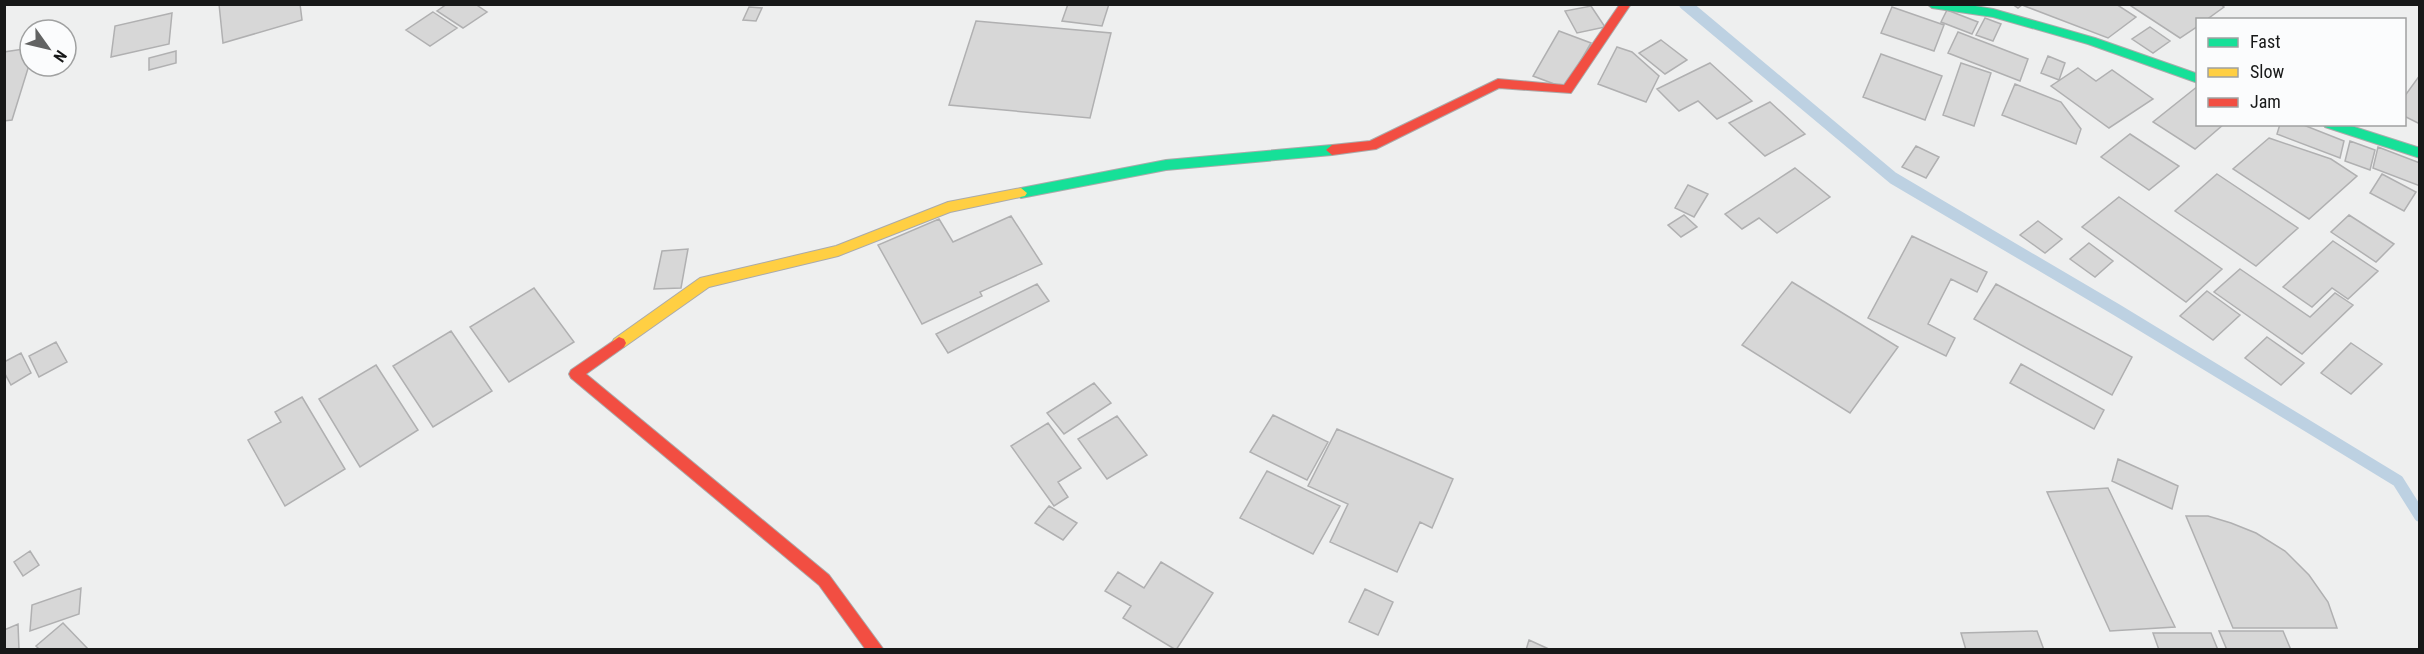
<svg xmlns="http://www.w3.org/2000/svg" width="2424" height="654" font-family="'Roboto Condensed',sans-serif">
<rect width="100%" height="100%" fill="#eeefef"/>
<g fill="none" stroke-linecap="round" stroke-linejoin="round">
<path stroke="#bdd1e2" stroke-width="12" d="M1685,4L1893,178L2117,310L2398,481L2420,516"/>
</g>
<path fill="#d7d7d7" stroke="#b0b0b1" stroke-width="1.5" d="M219,4H300L302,20L223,43Z
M447,4H475L487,12L463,28L437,11Z
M1068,4H1109L1102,26L1062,21Z
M2012,4H2116L2136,17L2108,38L2022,5L2018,8Z
M2128,4H2220L2224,7L2206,20H2198V26L2180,38Z
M1591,6L1605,27L1577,33L1565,11Z
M749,7L762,8L756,21L743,20Z
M1892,7L1944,25L1934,51L1881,33Z
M1947,10L1978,22L1972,34L1941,22Z
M433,12L457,28L430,46L406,30Z
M172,13L169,44L111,57L115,26Z
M1985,18L2001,24L1993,41L1976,35Z
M976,21L1111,33L1090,118L949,105Z
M2150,27L2170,41L2153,53L2132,39Z
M1559,31L1591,43L1565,88L1533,76Z
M1958,32L2028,59L2020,81L1948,53Z
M1661,40L1687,60L1665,74L1639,53Z
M1617,47L1632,52L1659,76L1646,102L1598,84Z
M30,48V62L12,120L4,121V52Z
M176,51V63L149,70V58Z
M1881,54L1942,76L1925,120L1863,97Z
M2048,56L2065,63L2059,80L2041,73Z
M1710,63L1752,101L1717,119L1698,101L1679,111L1657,89Z
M1961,63L1991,73L1974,126L1943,115Z
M2078,68L2096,81L2112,70L2153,99L2109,128L2051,86Z
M2420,75V124L2404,116V97Z
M2015,84L2061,102L2081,129L2076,144L2002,115Z
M2198,86V124H2224L2195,149L2153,122Z
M1770,102L1805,134L1765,156L1729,123Z
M2280,124H2301L2344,141L2340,158L2277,134Z
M2130,134L2179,166L2149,190L2101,157Z
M2269,138L2331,159L2357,176L2309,219L2233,169Z
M2350,141L2375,150L2370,170L2345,161Z
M1916,146L1939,157L1926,178L1902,167Z
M2378,147L2420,163V186L2373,168Z
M1795,168L1830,197L1777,233L1759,218L1742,229L1725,214Z
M2217,174L2298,228L2256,266L2175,211Z
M2382,174L2416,192L2404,211L2370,193Z
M1688,185L1708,194L1694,217L1675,208Z
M2119,197L2222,269L2186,302L2082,227Z
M1684,215L1697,227L1681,237L1668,225Z
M2349,215L2394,244L2376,262L2331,232Z
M1011,216L1042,264L980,292L982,296L922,324L878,245L939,219L953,242Z
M2038,221L2062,239L2045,253L2020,235Z
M1912,236L1987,272L1977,292L1951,279L1928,324L1955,338L1946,356L1868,318Z
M2333,241L2378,271L2348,299L2332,288L2312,307L2283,287Z
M2089,243L2113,261L2095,277L2070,259Z
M688,249L681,288L654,289L662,251Z
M2240,269L2310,317L2335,293L2353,305L2302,354L2214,292Z
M1792,282L1898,347L1850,413L1742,345Z
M1037,284L1049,301L948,353L936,334Z
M1996,284L2132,357L2112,395L1974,319Z
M534,288L574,342L509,382L470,327Z
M2207,291L2240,315L2213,340L2180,316Z
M451,331L492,391L433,427L393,366Z
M2267,337L2304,363L2281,385L2245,358Z
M56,342L67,362L39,377L29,356Z
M2351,343L2382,364L2351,394L2321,373Z
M21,353L31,373L11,385L4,372V362Z
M2021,364L2104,410L2094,429L2010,383Z
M376,365L418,430L360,467L319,399Z
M1094,383L1111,403L1064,434L1047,413Z
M302,397L345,469L285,506L248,440L281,422L275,412Z
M1273,415L1328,442L1307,480L1250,452Z
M1117,416L1147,455L1107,479L1078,439Z
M1048,423L1081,468L1058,482L1068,497L1054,506L1011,446Z
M1337,429L1453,479L1432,528L1420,522L1397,572L1330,542L1348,504L1308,486Z
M2118,459L2178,486L2172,509L2112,481Z
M1267,471L1340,506L1313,554L1240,518Z
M2108,488L2175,627L2110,631L2047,492Z
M1049,506L1077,523L1063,540L1035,523Z
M2186,516H2208L2231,523L2256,533L2285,551L2309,575L2328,602L2337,628H2233Z
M30,551L39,565L23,576L14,562Z
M1161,562L1213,593L1176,650L1123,618L1131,606L1105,591L1118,572L1144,588Z
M81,588L79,614L30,631L32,605Z
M1365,589L1393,602L1378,635L1349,622Z
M63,623L89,650H40L36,646Z
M18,624L19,650H4V630Z
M2037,631L2044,650H1966L1961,633Z
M2219,631H2283L2291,650H2227Z
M2153,633H2211L2218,650H2159Z
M1529,640L1551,650H1526Z"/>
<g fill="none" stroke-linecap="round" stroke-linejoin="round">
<defs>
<path id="fast" d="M1927,4H1963L1993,9L2095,38L2198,74V83L2088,44L1993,17L1932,8Z
M2323,124H2345L2420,148V158L2325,127Z
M1332,145L1338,150L1332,155L1166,170L1021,198L1015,193L1021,188L1166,160Z"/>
<path id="slow" d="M1021,188L1027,193L1025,196L950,212L838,256L709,287L624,347H614L612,343L614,339L700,278L836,246L948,202Z"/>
<path id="jam" d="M1620,4H1631L1571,93L1499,88L1376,149L1332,155L1326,150L1332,145L1370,141L1498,79L1564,85Z
M619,337L624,339L626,343L624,347L586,374L829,575L884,650H866L819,585L571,378L569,374L571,370Z"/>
</defs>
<use href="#fast" stroke="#aaa" stroke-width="2"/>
<use href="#slow" stroke="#aaa" stroke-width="2"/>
<use href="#jam" stroke="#aaa" stroke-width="2"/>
<use href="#fast" fill="#16e098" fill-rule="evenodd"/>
<use href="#slow" fill="#ffcf43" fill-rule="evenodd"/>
<use href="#jam" fill="#f24e42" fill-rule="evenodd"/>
</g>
<rect width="2424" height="654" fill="none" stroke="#171818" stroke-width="12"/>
<rect x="2196" y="18" width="210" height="108" fill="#fbfcfd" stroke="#a0a1a1" stroke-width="1.5"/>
<rect x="2208" y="38" width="30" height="9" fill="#16e098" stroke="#a0a1a1" stroke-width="1.5"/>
<text x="2250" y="48" font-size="18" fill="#171818">Fast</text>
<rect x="2208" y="68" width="30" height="9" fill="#ffcf43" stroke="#a0a1a1" stroke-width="1.5"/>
<text x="2250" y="78" font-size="18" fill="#171818">Slow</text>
<rect x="2208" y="98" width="30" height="9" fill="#f24e42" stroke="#a0a1a1" stroke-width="1.5"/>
<text x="2250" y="108" font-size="18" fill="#171818">Jam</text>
<g transform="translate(48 48) rotate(124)"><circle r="28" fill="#fbfcfd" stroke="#a0a1a1" stroke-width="1.5"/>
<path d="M0-4.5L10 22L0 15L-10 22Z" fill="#626363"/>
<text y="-9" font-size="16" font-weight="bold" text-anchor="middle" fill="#171818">N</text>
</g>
</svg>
